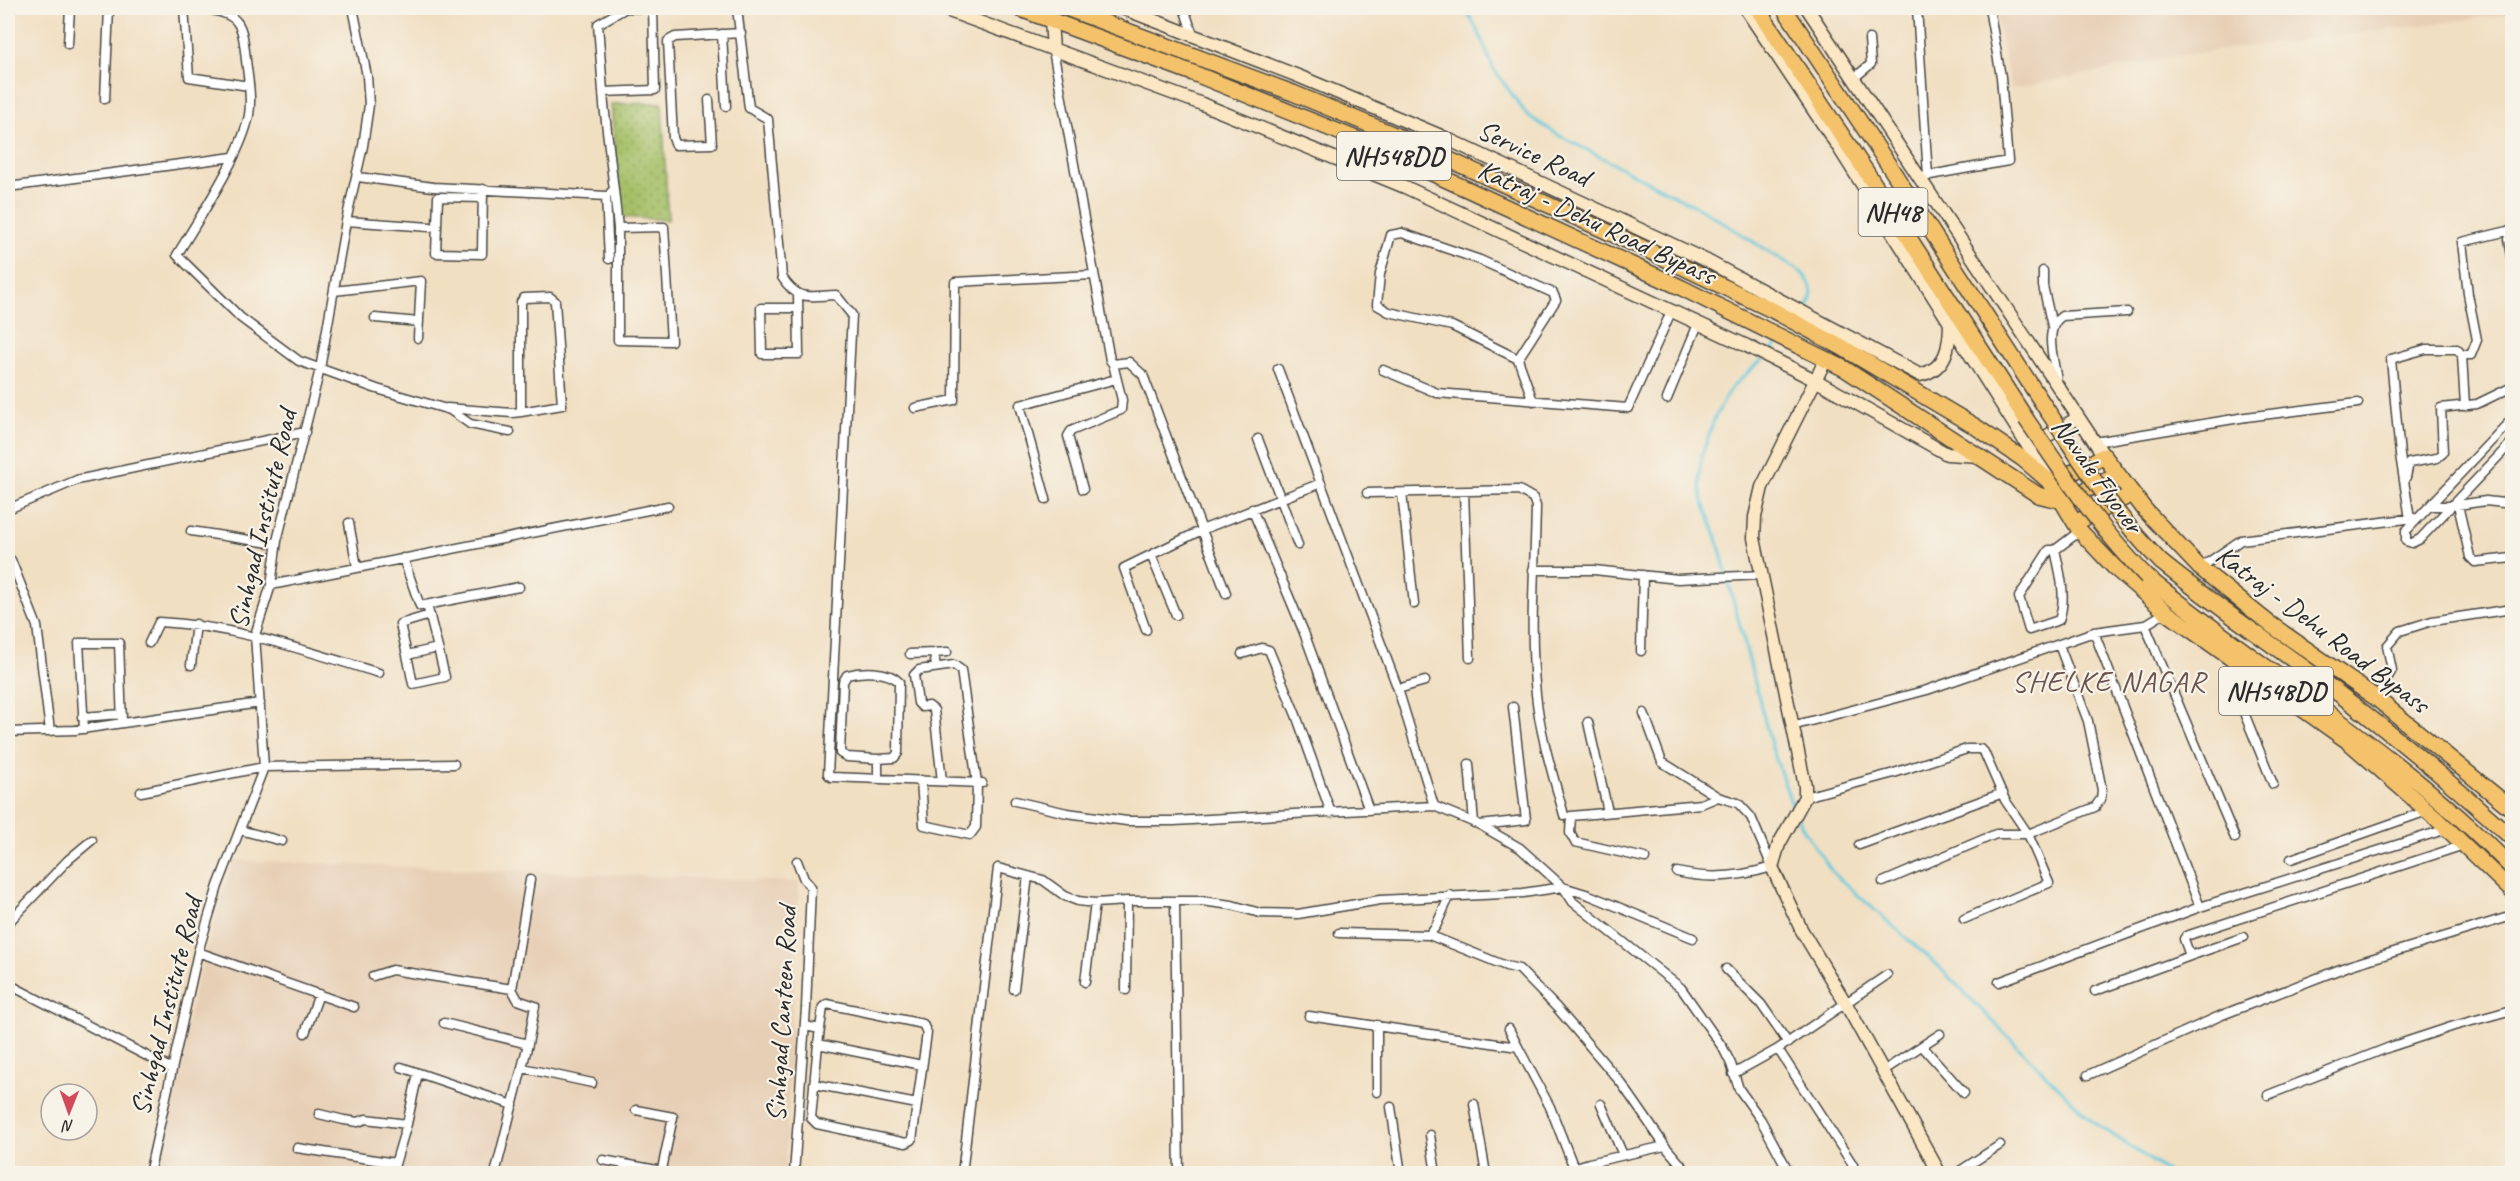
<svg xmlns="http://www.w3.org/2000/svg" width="2520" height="1181" font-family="Caveat,sans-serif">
<defs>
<pattern id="garden-dots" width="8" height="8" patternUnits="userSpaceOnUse" patternTransform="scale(1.5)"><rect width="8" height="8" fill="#a5c067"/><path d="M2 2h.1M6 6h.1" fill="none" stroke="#879c55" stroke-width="1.8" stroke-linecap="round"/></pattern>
</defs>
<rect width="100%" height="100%" fill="#f7f3e8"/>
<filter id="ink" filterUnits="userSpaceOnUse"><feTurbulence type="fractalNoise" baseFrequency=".0167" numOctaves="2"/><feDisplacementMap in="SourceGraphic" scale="12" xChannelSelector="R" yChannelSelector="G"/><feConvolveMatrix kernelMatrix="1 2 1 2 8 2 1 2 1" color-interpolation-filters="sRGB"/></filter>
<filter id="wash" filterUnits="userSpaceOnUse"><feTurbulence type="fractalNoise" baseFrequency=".008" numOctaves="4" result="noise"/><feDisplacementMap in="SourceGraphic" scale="24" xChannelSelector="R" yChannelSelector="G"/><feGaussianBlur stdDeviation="1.35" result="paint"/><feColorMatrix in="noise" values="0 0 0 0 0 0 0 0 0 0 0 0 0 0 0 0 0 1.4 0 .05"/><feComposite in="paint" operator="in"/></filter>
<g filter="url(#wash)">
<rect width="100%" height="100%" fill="#f1dfc2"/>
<path fill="#e7cfb5" d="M1995,8H2512V14L2188,54L2011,89Z
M233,860L799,882L785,1173L157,1174L194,991Z"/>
<path fill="url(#garden-dots)" stroke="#687649" stroke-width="1.5" d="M662,103L668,220L621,217L611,104Z"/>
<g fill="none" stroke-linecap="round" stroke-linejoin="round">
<path stroke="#5fc8db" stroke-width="3" d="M1465,8L1479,33L1493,68L1527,115L1560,136L1705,211L1802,273C1814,286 1814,294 1807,310
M1769,353L1779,342
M1765,357L1732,387L1715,417L1702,455L1699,477L1702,498L1717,538L1772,748L1793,808
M1797,816L1805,832L1833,873L1938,966L2092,1121L2171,1174"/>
</g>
</g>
<g filter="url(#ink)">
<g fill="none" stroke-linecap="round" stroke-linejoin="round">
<defs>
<path id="street" d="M184,8L189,77L249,86
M203,8C241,15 242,22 246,60C248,77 252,98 249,115C242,154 198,220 177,255L241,318L299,361L377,389L450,410L470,424L510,432
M737,8L749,108L768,119L782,277C798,302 809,296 836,295L852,315L828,774L831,777L982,783
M1184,8L1193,35
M1917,8L1928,176
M722,34L726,106
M68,44L70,8
M1053,50L1110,360L1113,364L1129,362L1143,375L1226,593
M1854,78L1871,64L1869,39
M603,92L655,90L653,8
M105,99L109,8
M709,100L712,144L676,145L673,138L668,41L675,37L741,33
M358,177L433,187L606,196
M1919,177L2008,161L2001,77L1989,8
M8,187L233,157
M614,190L618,228V340L671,341L664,227L618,228
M611,192L614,190L604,105L598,24L626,8H645
M606,196L609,259
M483,198L438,197L436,253L482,254L483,189
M346,221L430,227
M2512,235L2509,239L2512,256
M2043,271V286L2052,326
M334,291L421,281L418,338
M798,308H761L762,354H799L798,294
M375,318L419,322
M2462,355H2471L2477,340L2468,294L2462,242L2512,230
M1518,359L1556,300L1553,293L1480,260L1402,233L1391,235L1380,274L1377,305L1389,312L1452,326L1518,359L1533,401
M1278,369L1398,689L1434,806
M1383,370L1437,393L1628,408L1671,312
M2057,382C2055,362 2042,329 2062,316L2127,312
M1667,399L1698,324
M447,408L512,413L521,412V302L524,298L550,297L555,301L562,405L521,412
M915,408L954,400L955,282L1094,275
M2512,419L2406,531V541L2412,543L2420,539L2512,442
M1258,439L1298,545
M2095,442L2246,417L2358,403
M2406,477L2409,463L2437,458L2443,453L2441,408L2477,404L2512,387
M1083,489L1068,436L1071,431L1121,410L1122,400L1113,364
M1464,492L1470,658
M1367,493L1519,490L1533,498L1536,506C1535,569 1529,632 1536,694C1540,735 1553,775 1564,815
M1402,493L1414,604
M1046,499L1020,405L1116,379
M2458,505L2470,557L2475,562L2512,558
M2432,506H2450L2486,501L2512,504
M13,507L77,480L305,432
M1252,509L1303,630L1369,810
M2410,519L2400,455L2391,359L2426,349H2457L2462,355L2465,406
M349,523L357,567
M191,531L276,544
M2055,550C2060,572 2067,598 2059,620L2029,630L2019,597L2049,550H2055L2080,531
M1151,555L1176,615
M403,558L420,606L519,587
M11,560L37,626L50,731
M2200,568L2241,540L2414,518
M1533,570H1594L1678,579L1762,575
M271,585L668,506
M427,605L438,648L407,655L400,624L430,615
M2145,625L2235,838
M1146,630L1124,568L1204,529L1321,483
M2094,632L2200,907
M149,643L159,622C236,626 306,651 379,673
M1641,651L1643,575
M910,654L934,653
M1242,654L1262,648L1269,650L1296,715L1331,813
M407,655L413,684L445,677L438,648
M191,665L196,624
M936,667L934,653L947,652
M2246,670L2240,703L2273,784
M1398,689L1425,681
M2376,698L2392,670L2387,646L2400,631L2432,621L2512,609
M1644,713L1662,762L1718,797
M82,717L122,714
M1588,722L1608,812
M1792,726L1927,690L2094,632L2145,625L2166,612
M84,729L79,643H119L122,723
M8,732L75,730L260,703
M1469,764L1474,823
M878,778V759L894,758L898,753L899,682C888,670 861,671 847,675L843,682L840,753L847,757L878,759
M921,780L924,825L970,835L976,827L977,783L961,670L954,665L919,670L914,675L918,703L922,707L929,706L934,710L942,781
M141,792L264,767L454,764
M1805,797L1894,773L1967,749H1980L1984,752L2005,800L2028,834L2049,883L1964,919
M1015,801L1067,813L1127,821H1174L1434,806L1480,825L1520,848L1563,887L1589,895L1693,938
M1480,825L1526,820L1513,707
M240,830L282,841
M1859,845L2003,793
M1645,858L1575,842L1570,833L1571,816L1701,804L1718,797L1738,803L1751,817L1772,867C1740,877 1710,880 1677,872
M2291,859L2427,811
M1883,882L1996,834H2028L2095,807L2101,799L2102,790L2088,721L2059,645
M1175,903L1179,1174
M8,923L68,860L92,840
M1339,933L1429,935L1436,926L1450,895
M1429,935L1506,966L1519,969L1557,1008L1622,1084L1665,1146L1689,1174
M198,952L354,1007
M2190,956L2244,937
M1726,969L1761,1004L1788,1043
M373,976L392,970L512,989
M1085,982L1095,903
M1999,982L2200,907L2447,829
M8,984L172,1069
M1014,989L1028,876
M1126,990L1127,901
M2095,991L2190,956L2184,939L2186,936L2464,845
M1309,1016L1518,1047L1550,1107L1574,1168
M444,1023L528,1044L495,1174
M805,1026L820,1029L823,1007L827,1004L923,1024L927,1033L912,1140L906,1143L817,1124L811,1118L818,1044
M820,1029L818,1044L922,1065
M1509,1029L1518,1047
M305,1033L319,994
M528,1044L535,1006L518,1000L512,989L530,880
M1922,1046L1964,1093
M1778,1049L1853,1165L1855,1174
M401,1067L513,1105
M523,1068L592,1083
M1883,1071L1940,1034
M1733,1074L1778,1049L1887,975
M2088,1075L2222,1015L2351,965L2512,916
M814,1084L917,1104
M1377,1092V1025
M2268,1095L2390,1047L2454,1026L2512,1010
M1474,1104L1486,1174
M1601,1104L1623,1155
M1391,1107L1401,1174
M636,1110L673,1117L661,1174
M319,1114L344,1120L358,1122L366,1119L407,1124
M1430,1135L1436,1174
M297,1148L395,1163
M603,1160L662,1171
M149,1174L198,952L218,886L264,767L255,635L271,585L277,541L320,369L346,221L363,146L369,105L367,76L353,8
M392,1174L407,1124L418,1073
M794,1174L806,1008L811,887L804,879L797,861
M962,1174L998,868L1043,880L1065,896L1078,901L1095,903L1127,901H1201L1232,905L1260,913L1298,914L1380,900L1523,893L1563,887L1573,902L1681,988L1723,1048L1731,1064L1739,1089L1761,1120L1790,1174
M1554,1174L1589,1163L1665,1146
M1955,1174L2000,1145"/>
<path id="secondary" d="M941,8L1202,104L1405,187L1747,346L1815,380L1947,454L1980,456
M1122,8L1298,76L1441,136L1707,261L1920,375C1947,369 1950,345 1950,321
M1745,8L1839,148L2047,476
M1807,8L2104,456
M1051,20L1053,50
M1826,359L1762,487L1755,517L1754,538L1805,786V797L1779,844L1772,867L1801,929L1846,1004L1940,1174
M2033,444L2078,418"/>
<path id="highway" d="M1018,8L1193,73L1371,145L1682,288L1845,369L2038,495L2063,501L2118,475
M1066,8L1293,93L1397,136L1639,246L1774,311L1843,348L1976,427L2023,459L2051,483L2080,531L2115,568L2166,612L2349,742L2437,819L2512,891
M1757,8L1867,173L2026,419
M1784,8L1886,161L2045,407
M2054,482L2104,456L2145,510L2200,568L2270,624L2376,698L2512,809
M2075,523L2132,494
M2161,562C2215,606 2274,645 2330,687C2393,734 2454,785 2512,838
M2147,577C2267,674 2404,756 2512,868"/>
</defs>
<use href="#street" stroke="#494642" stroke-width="11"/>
<use href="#secondary" stroke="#494642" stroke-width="15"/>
<use href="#highway" stroke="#494642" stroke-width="18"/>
<use href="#street" stroke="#fff" stroke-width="8"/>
<use href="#secondary" stroke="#fbe7c3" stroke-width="12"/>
<use href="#highway" stroke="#f4c26a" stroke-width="15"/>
<defs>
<path id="highway-bridge" d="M2045,407C2081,461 2115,516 2161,562
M2026,419C2064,474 2099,529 2147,577"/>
</defs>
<use href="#highway-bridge" stroke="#494642" stroke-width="18" stroke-linecap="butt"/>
<use href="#highway-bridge" stroke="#f4c26a" stroke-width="15"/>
</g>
</g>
<g text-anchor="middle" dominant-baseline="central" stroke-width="4.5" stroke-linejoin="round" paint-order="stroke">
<g fill="#f7f3e8" stroke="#686764" stroke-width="1.5">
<rect x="1337" y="132" width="114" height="48" rx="4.5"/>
<rect x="1858.5" y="188" width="69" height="48" rx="4.5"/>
<rect x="2219" y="667" width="114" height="48" rx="4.5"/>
</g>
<g font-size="27" font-weight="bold" fill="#2b2b2b">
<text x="1394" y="156">NH548DD</text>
<text x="1893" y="212">NH48</text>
<text x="2276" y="691">NH548DD</text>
</g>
<g font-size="28" fill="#2b2b2b" stroke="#f7f3e8">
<text transform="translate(1534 153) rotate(25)">Service Road</text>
<text transform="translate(1597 222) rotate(25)">Katraj - Dehu Road Bypass</text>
<text transform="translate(2098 475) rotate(54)">Navale Flyover</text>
<text transform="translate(262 519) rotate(-77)">Sinhgad Institute Road</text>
<text transform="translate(2323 629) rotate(37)">Katraj - Dehu Road Bypass</text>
<text transform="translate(166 1006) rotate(-76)">Sinhgad Institute Road</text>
<text transform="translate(781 1014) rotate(-87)">Sinhgad Canteen Road</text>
</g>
<g font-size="30" letter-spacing="1.5" fill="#6b534e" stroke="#f7f3e8">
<text x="2109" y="681">SHELKE NAGAR</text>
</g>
</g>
<rect width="2520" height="1181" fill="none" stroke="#f7f3e8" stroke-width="30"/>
<g transform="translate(69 1112) rotate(181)"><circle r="28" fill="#f7f3e8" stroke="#a5a39c" stroke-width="1.5"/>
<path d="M0-4.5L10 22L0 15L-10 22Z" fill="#d1495b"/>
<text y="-9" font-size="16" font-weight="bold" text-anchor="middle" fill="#2b2b2b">N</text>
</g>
</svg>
